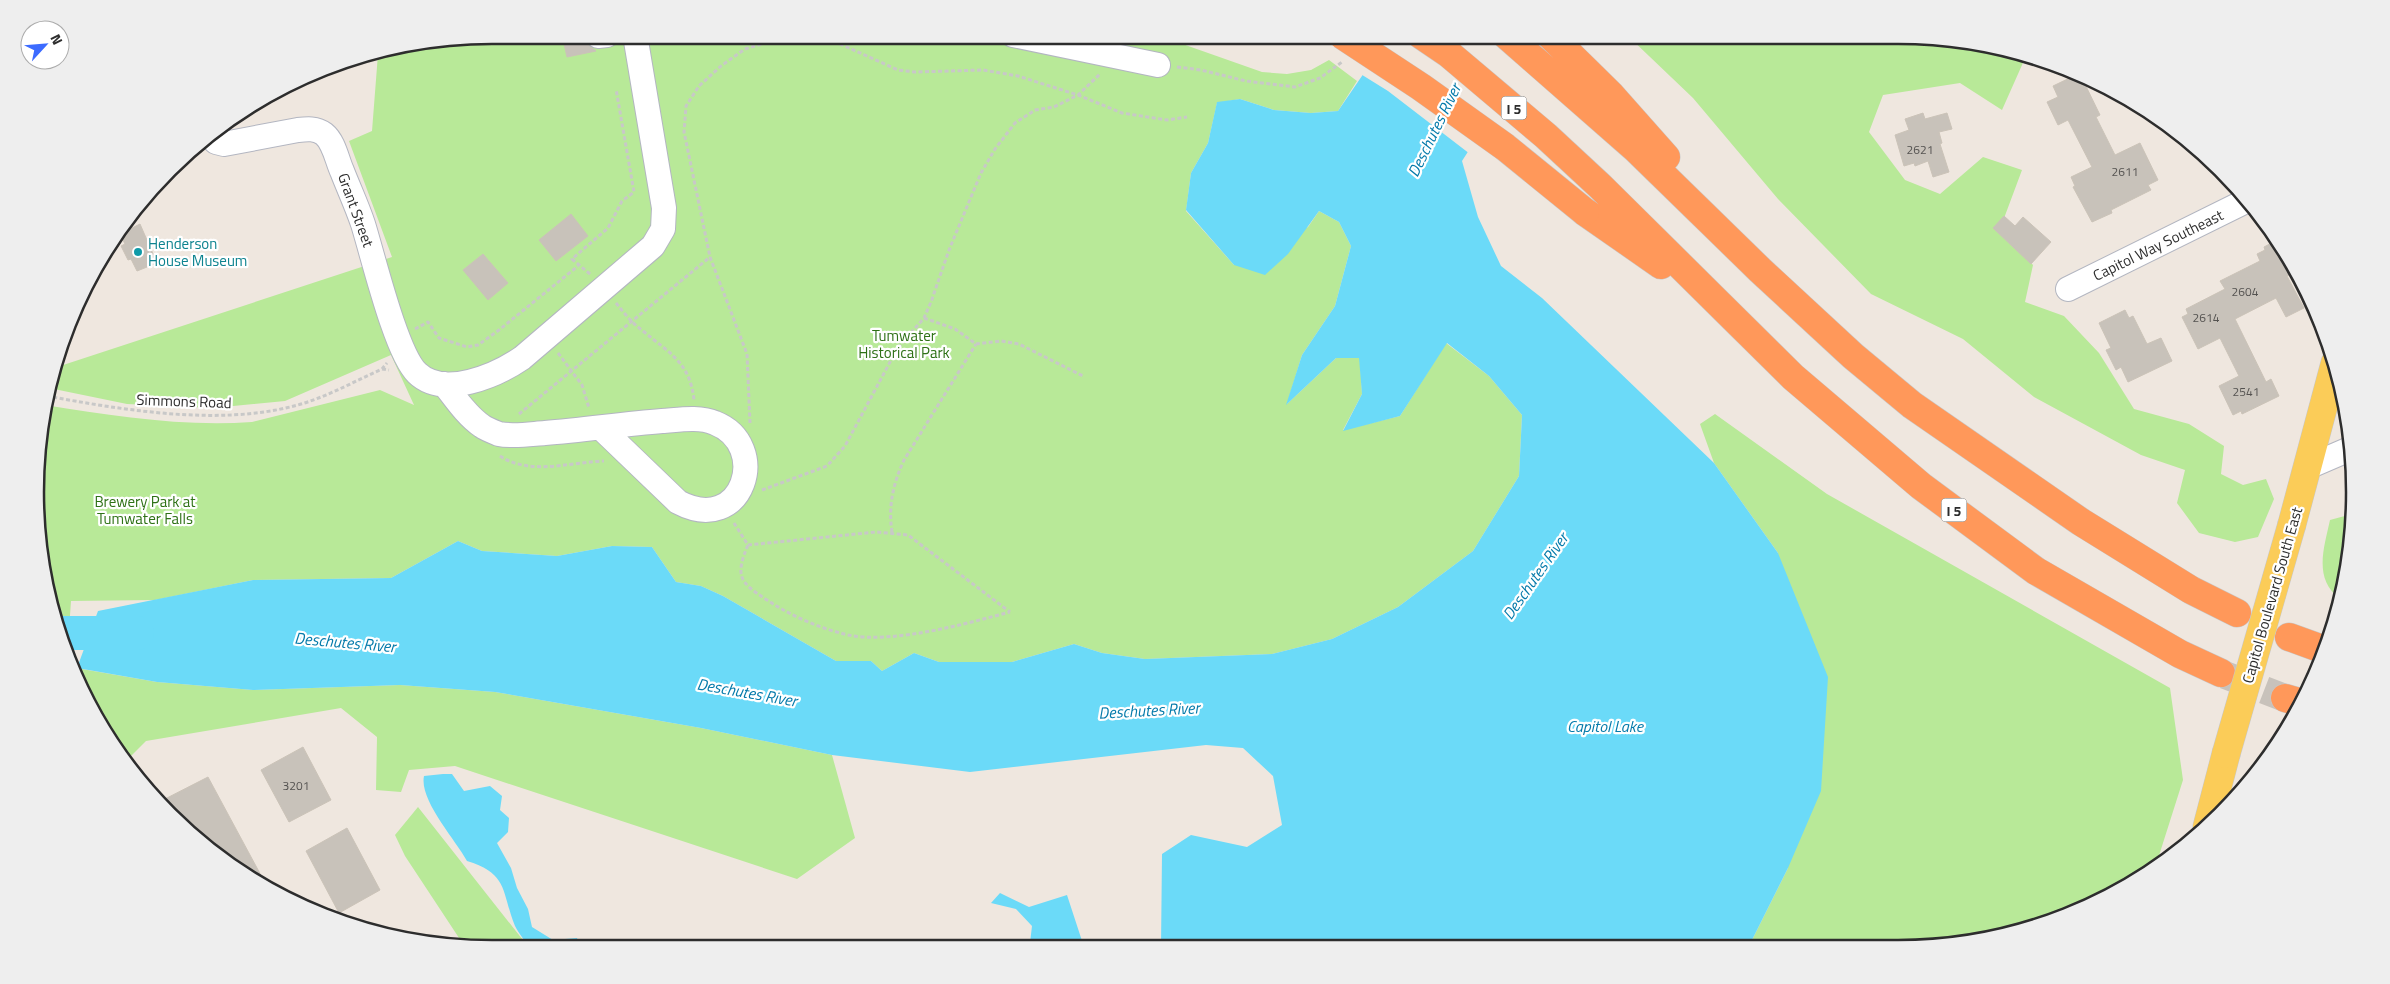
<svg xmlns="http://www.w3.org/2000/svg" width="2390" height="984" font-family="'Titillium Web',sans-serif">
<rect width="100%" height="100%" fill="#efe7df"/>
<path fill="#b8e998" d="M492,35H1157L1262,72L1287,74L1311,70L1329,60L1357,81L1338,111L1311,113L1274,110L1240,99L1217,103L1208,143L1191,173L1186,211L1234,265L1308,227L1319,211L1339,222L1351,246L1335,306L1302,355L1287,404L1336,358H1360L1362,394L1343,430L1400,416L1446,343L1489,376L1522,415L1519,476L1473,551L1398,607L1332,639L1272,654L1145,659L1102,653L1074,644L1012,662H939L914,653L882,671L871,661H836L723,596L701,586L676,582L652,547L612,546L557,556L482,551L458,541L391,578L253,580L155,600L71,601L67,658L44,581L39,432L45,405C114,416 183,427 252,422L380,390L414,405L391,355L285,401L213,408L127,404L49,388L54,368L392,257L349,141L372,131L378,54Z
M1627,35H1794L1805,41C1866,21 1962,46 2026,56L2002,110L1960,83L1883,95L1869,132L1905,180L1940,194L1983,157L2022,170L2000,229L2033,265L2025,302L2064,316L2099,353L2134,409L2189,424L2224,446L2221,474L2243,485L2266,479L2274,499L2258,537L2235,542L2199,533L2177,503L2185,470L2141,455L2034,397L1963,339L1871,294L1778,199L1693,98Z
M1715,414L1827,494L2170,688L2183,780L2156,865L2100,902L1958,945L1749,946L1788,868L1778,553L1714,463L1700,424Z
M2352,514L2351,551L2340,599C2313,579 2324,548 2330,520Z
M70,667L157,682L253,690L400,685L495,692L701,728L832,755L855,838L797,879L455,766L409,770L401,792L376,790L377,737L341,708L146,741L126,761L112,746Z
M418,807L530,949H492L463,944L405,856L395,835Z"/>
<path fill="#6bdaf8" d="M1390,35H1543L1462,161L1478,217L1501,266L1542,298L1714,463L1778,553L1828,677L1821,791L1788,868L1749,946L1161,947L1162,854L1191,835L1247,847L1282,825L1273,776L1243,748L1206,745L970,772L832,755L701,728L495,692L400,685L253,690L157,682L77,668L98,611L253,580L391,578L458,541L482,551L557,556L612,546L652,547L676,582L701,586L723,596L836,661H871L882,671L914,653L939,662H1012L1074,644L1102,653L1145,659L1272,654L1332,639L1398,607L1473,551L1519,476L1522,415L1489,376L1447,343L1400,416L1343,431L1362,394L1359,358H1336L1286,405L1302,355L1335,306L1351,246L1339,222L1319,211L1288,254L1265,275L1234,265L1186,210L1191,173L1208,143L1217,102L1240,99L1274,110L1311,113L1338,111Z
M443,774H452L464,791L490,786L502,796L500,810L509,818L508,832L497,843L511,868L517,888L528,909L532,927L553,940L577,938L581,949H531C526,942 519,934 515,926C501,891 509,874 467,861C455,839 419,800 424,776Z
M1000,893L1029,907L1067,895L1084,947L1034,948L1030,943L1032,926L1016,909L991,903Z"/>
<path fill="#efe7df" d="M1387,35H1546L1470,154L1388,91L1359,73Z"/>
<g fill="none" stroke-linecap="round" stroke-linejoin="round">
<path stroke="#6bdaf8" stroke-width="5.5" d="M608,949L641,943L655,949"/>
<path stroke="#6bdaf8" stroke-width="34" d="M59,633H137"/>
</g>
<path fill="#c8c2ba" stroke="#cbc3b8" d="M562,35H585L587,44L596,51L567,57Z
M2078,74L2081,76L2100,115L2096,117L2115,155L2140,143L2158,180L2148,185L2151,190L2111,210L2112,213L2092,222L2073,187L2075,186L2071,177L2092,167L2068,120L2058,125L2047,102L2058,97L2053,86Z
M1923,113L1925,119L1947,113L1952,129L1939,132L1942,143L1940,144L1949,172L1933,177L1928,161L1915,166L1914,163L1904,166L1895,135L1909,130L1905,119Z
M571,214L588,236L556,261L539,240Z
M2004,216L2015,226L2023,217L2051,242L2031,264L1993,228Z
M140,224L157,263L137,271L131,259L128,260L121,246L125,244L120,234Z
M2277,240L2292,264L2289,265L2293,273L2287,276L2304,308L2286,317L2276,298L2235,319L2266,382L2271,379L2279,396L2242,414L2241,411L2233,415L2219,386L2239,376L2220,338L2198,349L2182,317L2188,314L2186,309L2225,289L2220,281L2260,261L2257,254L2265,250L2264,247Z
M483,254L508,283L488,300L463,270Z
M2125,310L2129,318L2133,316L2147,344L2161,338L2172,361L2128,382L2121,367L2116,370L2106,350L2111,348L2099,323Z
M303,747L331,800L289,822L261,770Z
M208,777L264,881L214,855L163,800Z
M347,828L380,890L339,913L306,851Z"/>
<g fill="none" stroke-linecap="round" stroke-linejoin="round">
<path stroke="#c8c2bb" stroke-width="28" stroke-dasharray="28 14" stroke-linecap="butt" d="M2225,675L2285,698"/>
<defs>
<path id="minor" d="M1013,35L1158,65
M598,36L607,35
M209,135L216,142L224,144L298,130C307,129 316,128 324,134C334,142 337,160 342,171C349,189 357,206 363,224C373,256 396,353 417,373C444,399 497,375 522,358L653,246L663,229L664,208L635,35
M2068,289L2248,200
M444,384C455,398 467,416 482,426C486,429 494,432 499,434C513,437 531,434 545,433C584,430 623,424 662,421C678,420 699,416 715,423C771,445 744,537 678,502L601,428
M2308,467L2352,448"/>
<path id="major" d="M2292,524L2335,363
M2207,827L2226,754"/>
<path id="highway" d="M1421,35L1449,54L1546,136L1601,187L1793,377L1921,486L2036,571L2180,654L2221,673
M1506,35L1636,149L1760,270L1853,356L1912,405L2081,522L2191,590L2237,613
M1550,35L1611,95L1666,157
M1585,212L1661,265
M2289,637L2325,650
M2285,698L2299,702"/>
</defs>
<use href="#minor" stroke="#b3b6c1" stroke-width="26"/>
<use href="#major" stroke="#c8c8c8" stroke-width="29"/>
<use href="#highway" stroke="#c8c8c8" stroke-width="29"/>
<path stroke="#c8c8c8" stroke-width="3" stroke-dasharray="4 2.5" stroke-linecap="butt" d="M1177,67L1201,70L1246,81L1295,87L1320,78L1342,62
M590,274L572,259L608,228L622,201L634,192L616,89
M616,303C624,313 632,323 643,331C669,353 690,362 694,400
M924,318L955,329L976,344L1001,341L1019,344L1083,376
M415,329L428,322L439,338L467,347L478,345L499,330L578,266
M558,353L582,385L589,408
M382,369L389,370
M47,396C123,410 218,426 294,406C325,398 353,382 382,369L387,363
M519,414L710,257
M750,423L747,354L710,257L684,132L686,106L699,86L721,66L745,49L775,40L805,37L829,39L898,70L915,72L983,70L1018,76L1078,95L1122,113L1167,120L1187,117
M500,456C530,476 571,462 604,461
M762,490L827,466L845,446L897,349L924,318L931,302L949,250L981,173L995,149L1015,123L1035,110L1054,107L1078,95L1100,74
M734,523L748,545L876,532L908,535L1010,612
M892,532C888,506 893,484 904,460L976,344
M748,545C735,576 739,582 767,600C791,616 819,628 848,635C893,644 965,624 1010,612"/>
<use href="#minor" stroke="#fff" stroke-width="24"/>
<use href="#major" stroke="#fbcc58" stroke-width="28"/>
<use href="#highway" stroke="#ff985a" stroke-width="28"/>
<defs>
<path id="major-bridge" d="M2226,754L2292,524"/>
<path id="highway-bridge" d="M1342,35L1421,87L1505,147L1585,212"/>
</defs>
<use href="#major-bridge" stroke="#c8c8c8" stroke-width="29" stroke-linecap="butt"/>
<use href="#highway-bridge" stroke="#c8c8c8" stroke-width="29" stroke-linecap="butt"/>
<use href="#major-bridge" stroke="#fbcc58" stroke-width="28"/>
<use href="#highway-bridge" stroke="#ff985a" stroke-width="28"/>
</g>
<circle fill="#0f9aa8" stroke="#fff" stroke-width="2" cx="138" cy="252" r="5"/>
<g text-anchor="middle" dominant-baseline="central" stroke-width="4.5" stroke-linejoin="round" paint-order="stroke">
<g font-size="12" fill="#545250">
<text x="1920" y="149">2621</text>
<text x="2125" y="171">2611</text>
<text x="2245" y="291">2604</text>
<text x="2206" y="317">2614</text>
<text x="2246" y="391">2541</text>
<text x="296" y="785">3201</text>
</g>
<g fill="#fff" stroke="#6c6c6c" stroke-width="1">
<rect x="1501.5" y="96.5" width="25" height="23" rx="4"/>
<rect x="1941.5" y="498.5" width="25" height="23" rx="4"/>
</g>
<g font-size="14" font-weight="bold" fill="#2d2d2d">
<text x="1514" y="108">I 5</text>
<text x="1954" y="510">I 5</text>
</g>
<g font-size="15" fill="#2d2d2d" stroke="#fff">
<text transform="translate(356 210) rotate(70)">Grant Street</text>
<text transform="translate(2158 245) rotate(-26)">Capitol Way Southeast</text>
<text transform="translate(184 401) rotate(2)">Simmons Road</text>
<text transform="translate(2272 595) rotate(-74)">Capitol Boulevard South East</text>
</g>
<g font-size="15" fill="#0d838f" stroke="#fff" text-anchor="start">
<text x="148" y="243">Henderson<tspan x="148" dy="17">House Museum</tspan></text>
</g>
<g font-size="15" fill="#2e7116" stroke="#fff">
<text x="904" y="335">Tumwater<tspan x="904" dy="17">Historical Park</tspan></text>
<text x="145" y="501">Brewery Park at<tspan x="145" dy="17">Tumwater Falls</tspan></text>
</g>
<g font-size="16" font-style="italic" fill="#047aaa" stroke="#fff">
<text transform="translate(1434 130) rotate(-64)">Deschutes River</text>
<text transform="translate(1535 576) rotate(-55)">Deschutes River</text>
<text transform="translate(345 642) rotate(5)">Deschutes River</text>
<text transform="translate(747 692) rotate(10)">Deschutes River</text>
<text transform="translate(1149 710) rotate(-3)">Deschutes River</text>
<text x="1605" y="726">Capitol Lake</text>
</g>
</g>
<path d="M0 0H2390V984H0ZM492 44H1898A448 448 0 0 1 2346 492V492A448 448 0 0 1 1898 940H492A448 448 0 0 1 44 492V492A448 448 0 0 1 492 44Z" fill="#eee" fill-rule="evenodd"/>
<path fill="none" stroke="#2d2d2d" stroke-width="2.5" d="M492 44H1898A448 448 0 0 1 2346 492V492A448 448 0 0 1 1898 940H492A448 448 0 0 1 44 492V492A448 448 0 0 1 492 44Z"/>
<g transform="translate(45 45) rotate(64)"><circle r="24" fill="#ffffff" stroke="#ababab"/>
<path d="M0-4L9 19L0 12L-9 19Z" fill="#3c6bff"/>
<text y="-8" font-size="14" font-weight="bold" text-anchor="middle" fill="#2d2d2d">N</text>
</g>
</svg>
